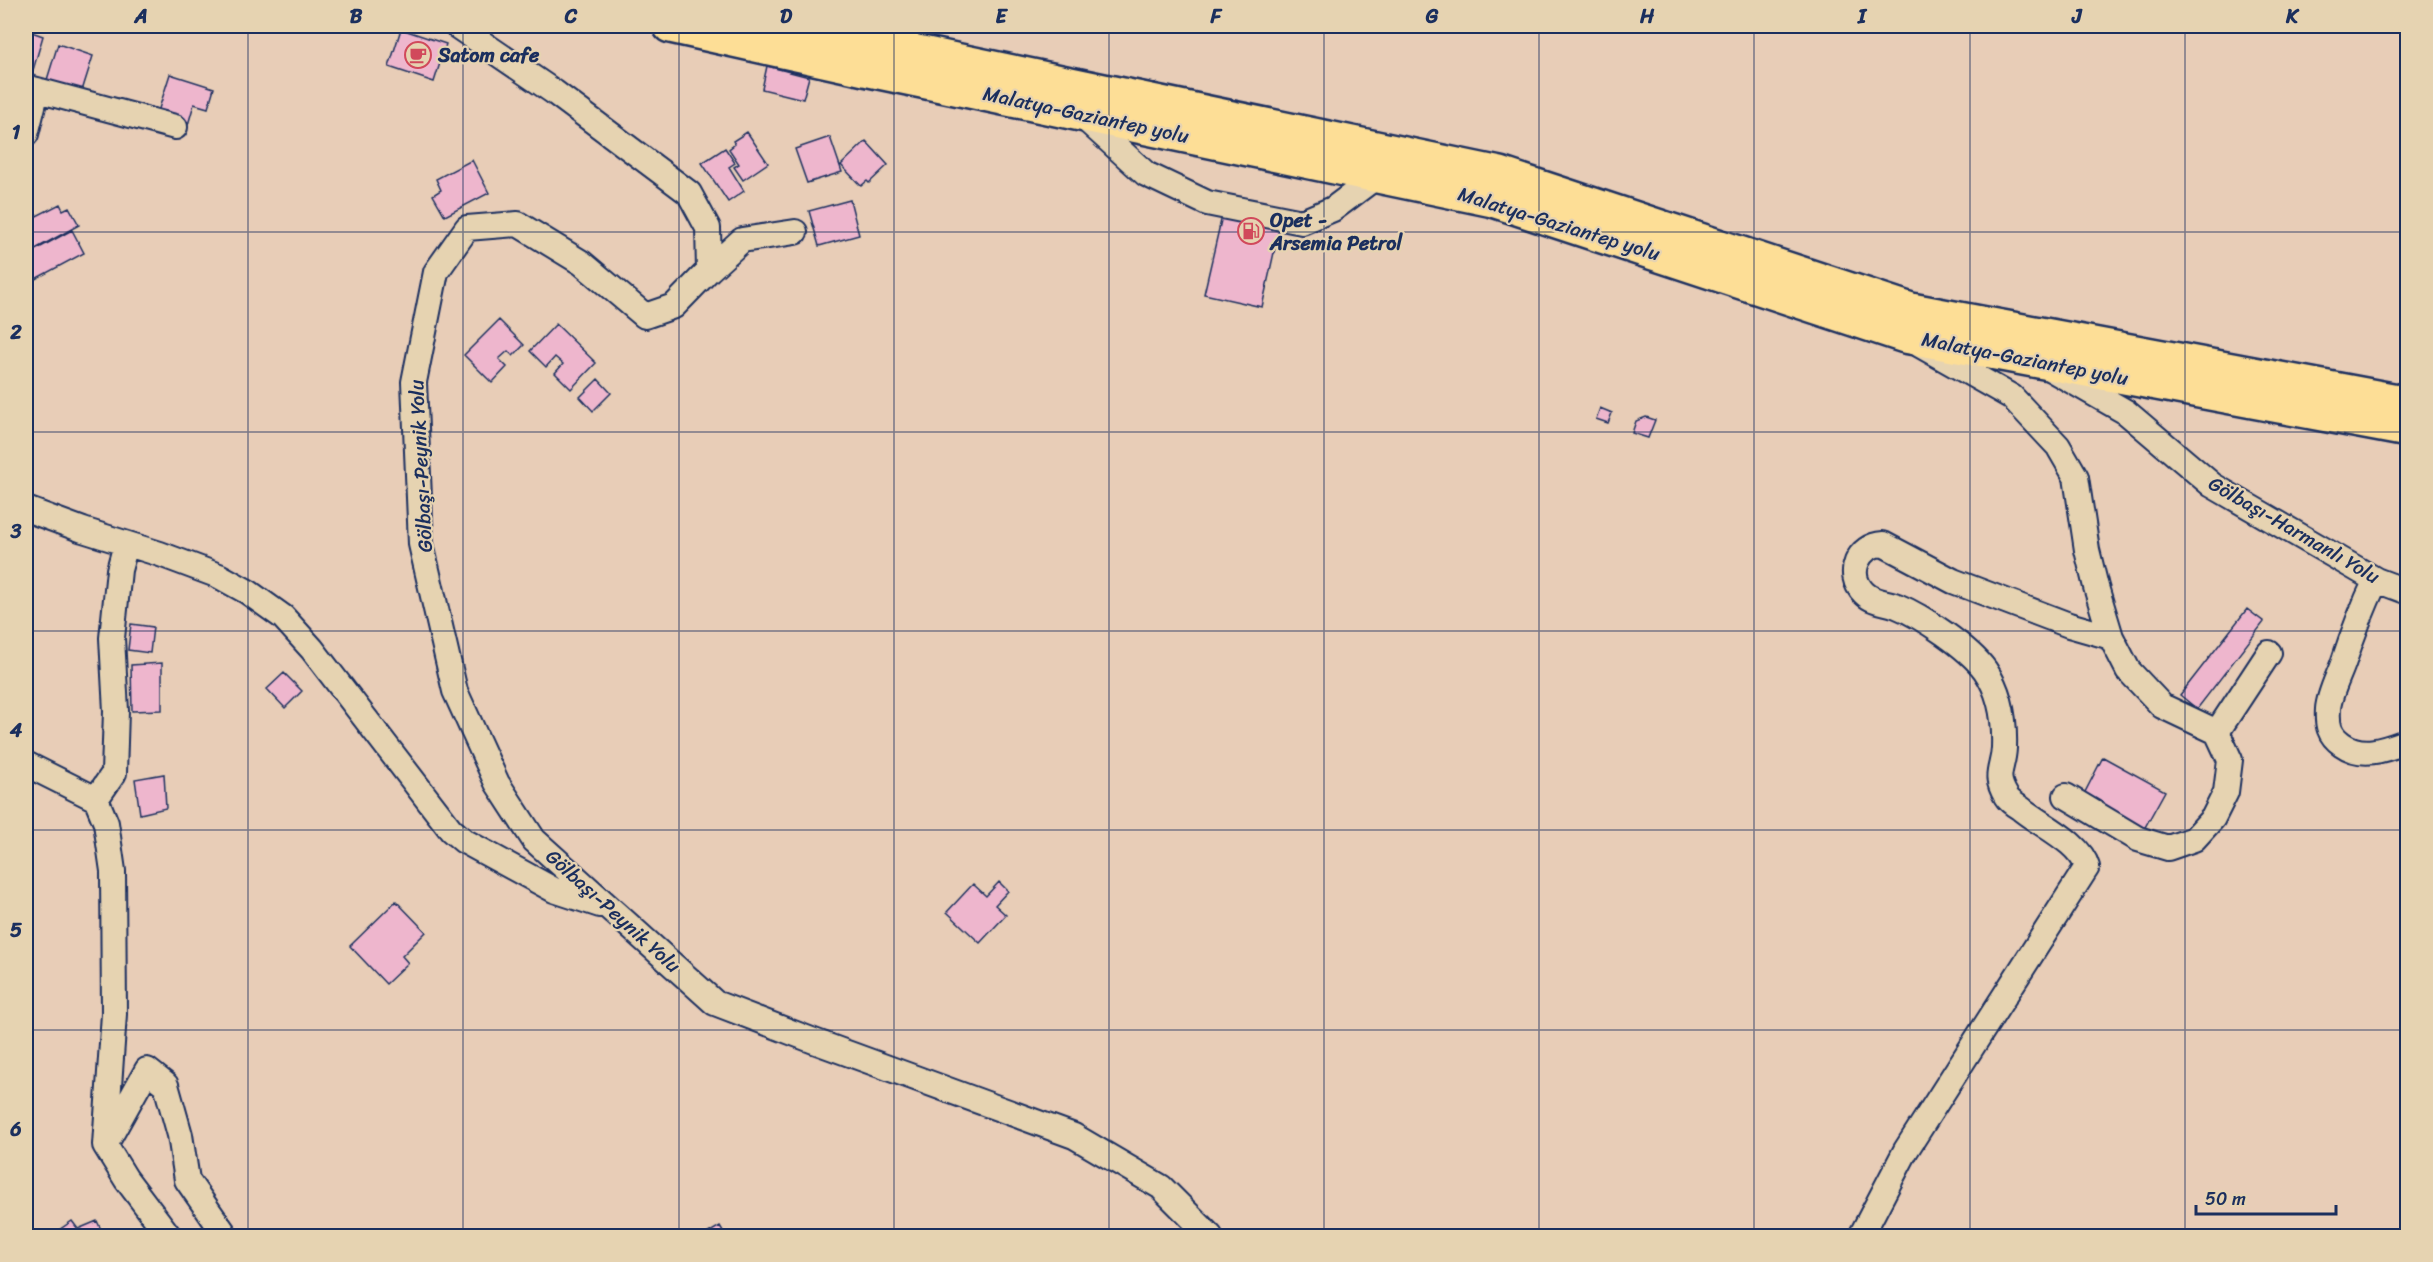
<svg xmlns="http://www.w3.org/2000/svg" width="2433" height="1262" font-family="Sriracha,sans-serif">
<rect width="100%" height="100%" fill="#e8cdb7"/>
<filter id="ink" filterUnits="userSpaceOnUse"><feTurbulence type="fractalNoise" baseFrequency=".0167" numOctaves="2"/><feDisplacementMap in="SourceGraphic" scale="12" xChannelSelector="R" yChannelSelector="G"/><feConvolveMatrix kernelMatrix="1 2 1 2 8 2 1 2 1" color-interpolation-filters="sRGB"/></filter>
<g filter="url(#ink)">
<path fill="#eeb6cd" stroke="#1b2f5e" stroke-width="1.5" d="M401,29L446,44L434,82L389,67Z
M26,30L43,36L31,77L26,75Z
M58,44L93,56L81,94L46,83Z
M767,66L809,77L803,99L762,89Z
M170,74L214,88L208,108L194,104L188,125L157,115Z
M747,132L768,163L743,180L734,167L739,164L729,149L735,144L733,141Z
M830,137L842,172L807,183L795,149Z
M866,141L888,165L869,183L867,181L861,186L841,165Z
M725,148L735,163L729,167L744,191L728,202L702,163Z
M472,160L489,193L445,216L433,195L441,190L436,179Z
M850,200L859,235L819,246L809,211Z
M1225,203L1282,216L1262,307L1204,294Z
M60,204L63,210L69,207L79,225L28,253L26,249V218L27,221Z
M72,230L84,253L26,284V255Z
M499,320L524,345L513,356L508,351L499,359L507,367L492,383L464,355Z
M556,324L596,363L571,389L555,373L563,364L555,357L546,367L530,351Z
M598,379L611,393L593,411L580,397Z
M1600,408L1612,413L1608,423L1596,419Z
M1646,417L1655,420L1648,438L1632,433L1636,421Z
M2247,609L2264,622L2197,709L2180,695Z
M131,624L153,627L150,653L128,650Z
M162,663V710L132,711L131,665Z
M284,673L302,691L285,708L267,689Z
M2103,757L2165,791L2144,829L2083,796Z
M164,774L166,808L140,814L135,779Z
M999,882L1008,891L995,905L1006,915L980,943L947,912L973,884L986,896Z
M396,901L426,932L402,956L408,963L386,984L350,946Z
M72,1221L78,1229L97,1221L104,1236H63L59,1230Z
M720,1226L726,1236H703Z"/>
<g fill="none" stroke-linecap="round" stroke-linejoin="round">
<defs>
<path id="minor" d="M457,26L554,92L689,193L708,228L709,270L674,306L645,316L582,263L518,224L467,228L436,272L414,382L421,544L455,691L497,783L534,840L715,1003L814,1041L1074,1136L1161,1187L1210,1236
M26,87L175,127
M1080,114L1146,174L1207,203L1302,222L1333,209L1377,176
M26,134L37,90
M709,270L742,240L795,232
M1920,345L2012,397L2058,446L2076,477L2087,550L2096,587L2111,637L2128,670L2162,706L2217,732L2230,760L2226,792L2213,818L2194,839L2168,848L2138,839L2066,796
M2051,369L2126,412L2212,485L2376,580L2408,592
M26,509L83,530L160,554L219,576L248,592L283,617L312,649L451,830L464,841L554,890L600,905
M2376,580C2363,607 2353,633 2344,661C2339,676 2329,694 2328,709C2327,725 2329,735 2342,744C2363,759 2386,749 2408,741
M2217,732L2269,653
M26,764L96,799L114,773L116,711L112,638L119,570L126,544
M96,799L106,823L113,871L114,1014L105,1145L126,1179L169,1236
M108,1140L147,1070L166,1085L180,1135L187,1180L226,1236
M1861,1236L1906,1150L2087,867C2080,842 2040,825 2020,808C2015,805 2009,801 2006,796C1993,774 2003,770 2004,748C2005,721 2001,693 1985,670C1969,648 1922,616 1897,606C1885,601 1874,603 1864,593C1845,574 1858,545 1883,544L1953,581L2069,625L2111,637"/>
<path id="highway" d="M670,26L864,69L1493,200L1905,336L2408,430
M793,26L1500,174L1911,310L2408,403"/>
</defs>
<use href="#minor" stroke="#1b2f5e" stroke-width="28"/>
<use href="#highway" stroke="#1b2f5e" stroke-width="38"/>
<use href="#minor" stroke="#e6d3b1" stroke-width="24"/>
<use href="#highway" stroke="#fdde96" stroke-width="33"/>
</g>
</g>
<path fill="none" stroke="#1b2f5e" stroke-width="1.5" stroke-opacity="0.55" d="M248,26V1236M463,26V1236M679,26V1236M894,26V1236M1109,26V1236M1324,26V1236M1539,26V1236M1754,26V1236M1970,26V1236M2185,26V1236M26,232H2408M26,432H2408M26,631H2408M26,830H2408M26,1030H2408"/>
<defs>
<symbol id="cafe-ring" viewBox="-11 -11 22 22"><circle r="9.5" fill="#e6d3b1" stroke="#d1495b" stroke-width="1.5"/><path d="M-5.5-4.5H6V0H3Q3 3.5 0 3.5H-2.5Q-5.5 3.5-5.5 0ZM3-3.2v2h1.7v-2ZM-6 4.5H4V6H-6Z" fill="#d1495b"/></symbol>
<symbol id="fuel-ring" viewBox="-11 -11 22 22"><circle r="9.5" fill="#e6d3b1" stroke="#d1495b" stroke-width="1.5"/><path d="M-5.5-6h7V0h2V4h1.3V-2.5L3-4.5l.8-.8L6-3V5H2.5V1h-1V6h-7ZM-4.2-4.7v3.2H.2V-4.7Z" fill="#d1495b"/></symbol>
</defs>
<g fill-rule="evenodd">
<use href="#cafe-ring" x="403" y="40" width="30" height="30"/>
<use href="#fuel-ring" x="1236" y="216" width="30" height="30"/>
</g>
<g text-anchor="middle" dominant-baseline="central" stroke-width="4.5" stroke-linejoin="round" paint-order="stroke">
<g font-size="20" font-weight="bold" fill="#1b2f5e" stroke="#e6d3b1" text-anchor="start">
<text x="438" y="55">Satom cafe</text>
<text x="1270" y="220">Opet -<tspan x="1270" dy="23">Arsemia Petrol</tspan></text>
</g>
<g font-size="20" fill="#1b2f5e" stroke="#e6d3b1">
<text transform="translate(1086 115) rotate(12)">Malatya-Gaziantep yolu</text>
<text transform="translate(1559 224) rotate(17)">Malatya-Gaziantep yolu</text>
<text transform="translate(2025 359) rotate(11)">Malatya-Gaziantep yolu</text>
<text transform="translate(421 466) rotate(-93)">Gölbaşı-Peynik Yolu</text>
<text transform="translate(2294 530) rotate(30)">Gölbaşı-Harmanlı Yolu</text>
<text transform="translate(613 911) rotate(42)">Gölbaşı-Peynik Yolu</text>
</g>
</g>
<rect width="2433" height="1262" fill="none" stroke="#e6d3b1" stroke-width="66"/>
<path d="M2196 1205v9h140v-9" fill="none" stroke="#1b2f5e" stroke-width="3"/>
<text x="2205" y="1205" font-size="18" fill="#1b2f5e" stroke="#e6d3b1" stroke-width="4.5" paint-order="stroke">50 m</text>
<rect x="33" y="33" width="2367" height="1196" fill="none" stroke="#1b2f5e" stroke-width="2"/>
<g font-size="20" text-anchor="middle" font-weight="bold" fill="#1b2f5e">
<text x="141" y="23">A</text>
<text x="356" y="23">B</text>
<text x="571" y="23">C</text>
<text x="786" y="23">D</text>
<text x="1001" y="23">E</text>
<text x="1216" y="23">F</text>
<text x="1432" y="23">G</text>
<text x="1647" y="23">H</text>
<text x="1862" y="23">I</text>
<text x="2077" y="23">J</text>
<text x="2292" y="23">K</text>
<text x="16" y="139">1</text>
<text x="16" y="339">2</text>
<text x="16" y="538">3</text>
<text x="16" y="737">4</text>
<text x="16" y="937">5</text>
<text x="16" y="1136">6</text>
</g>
</svg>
